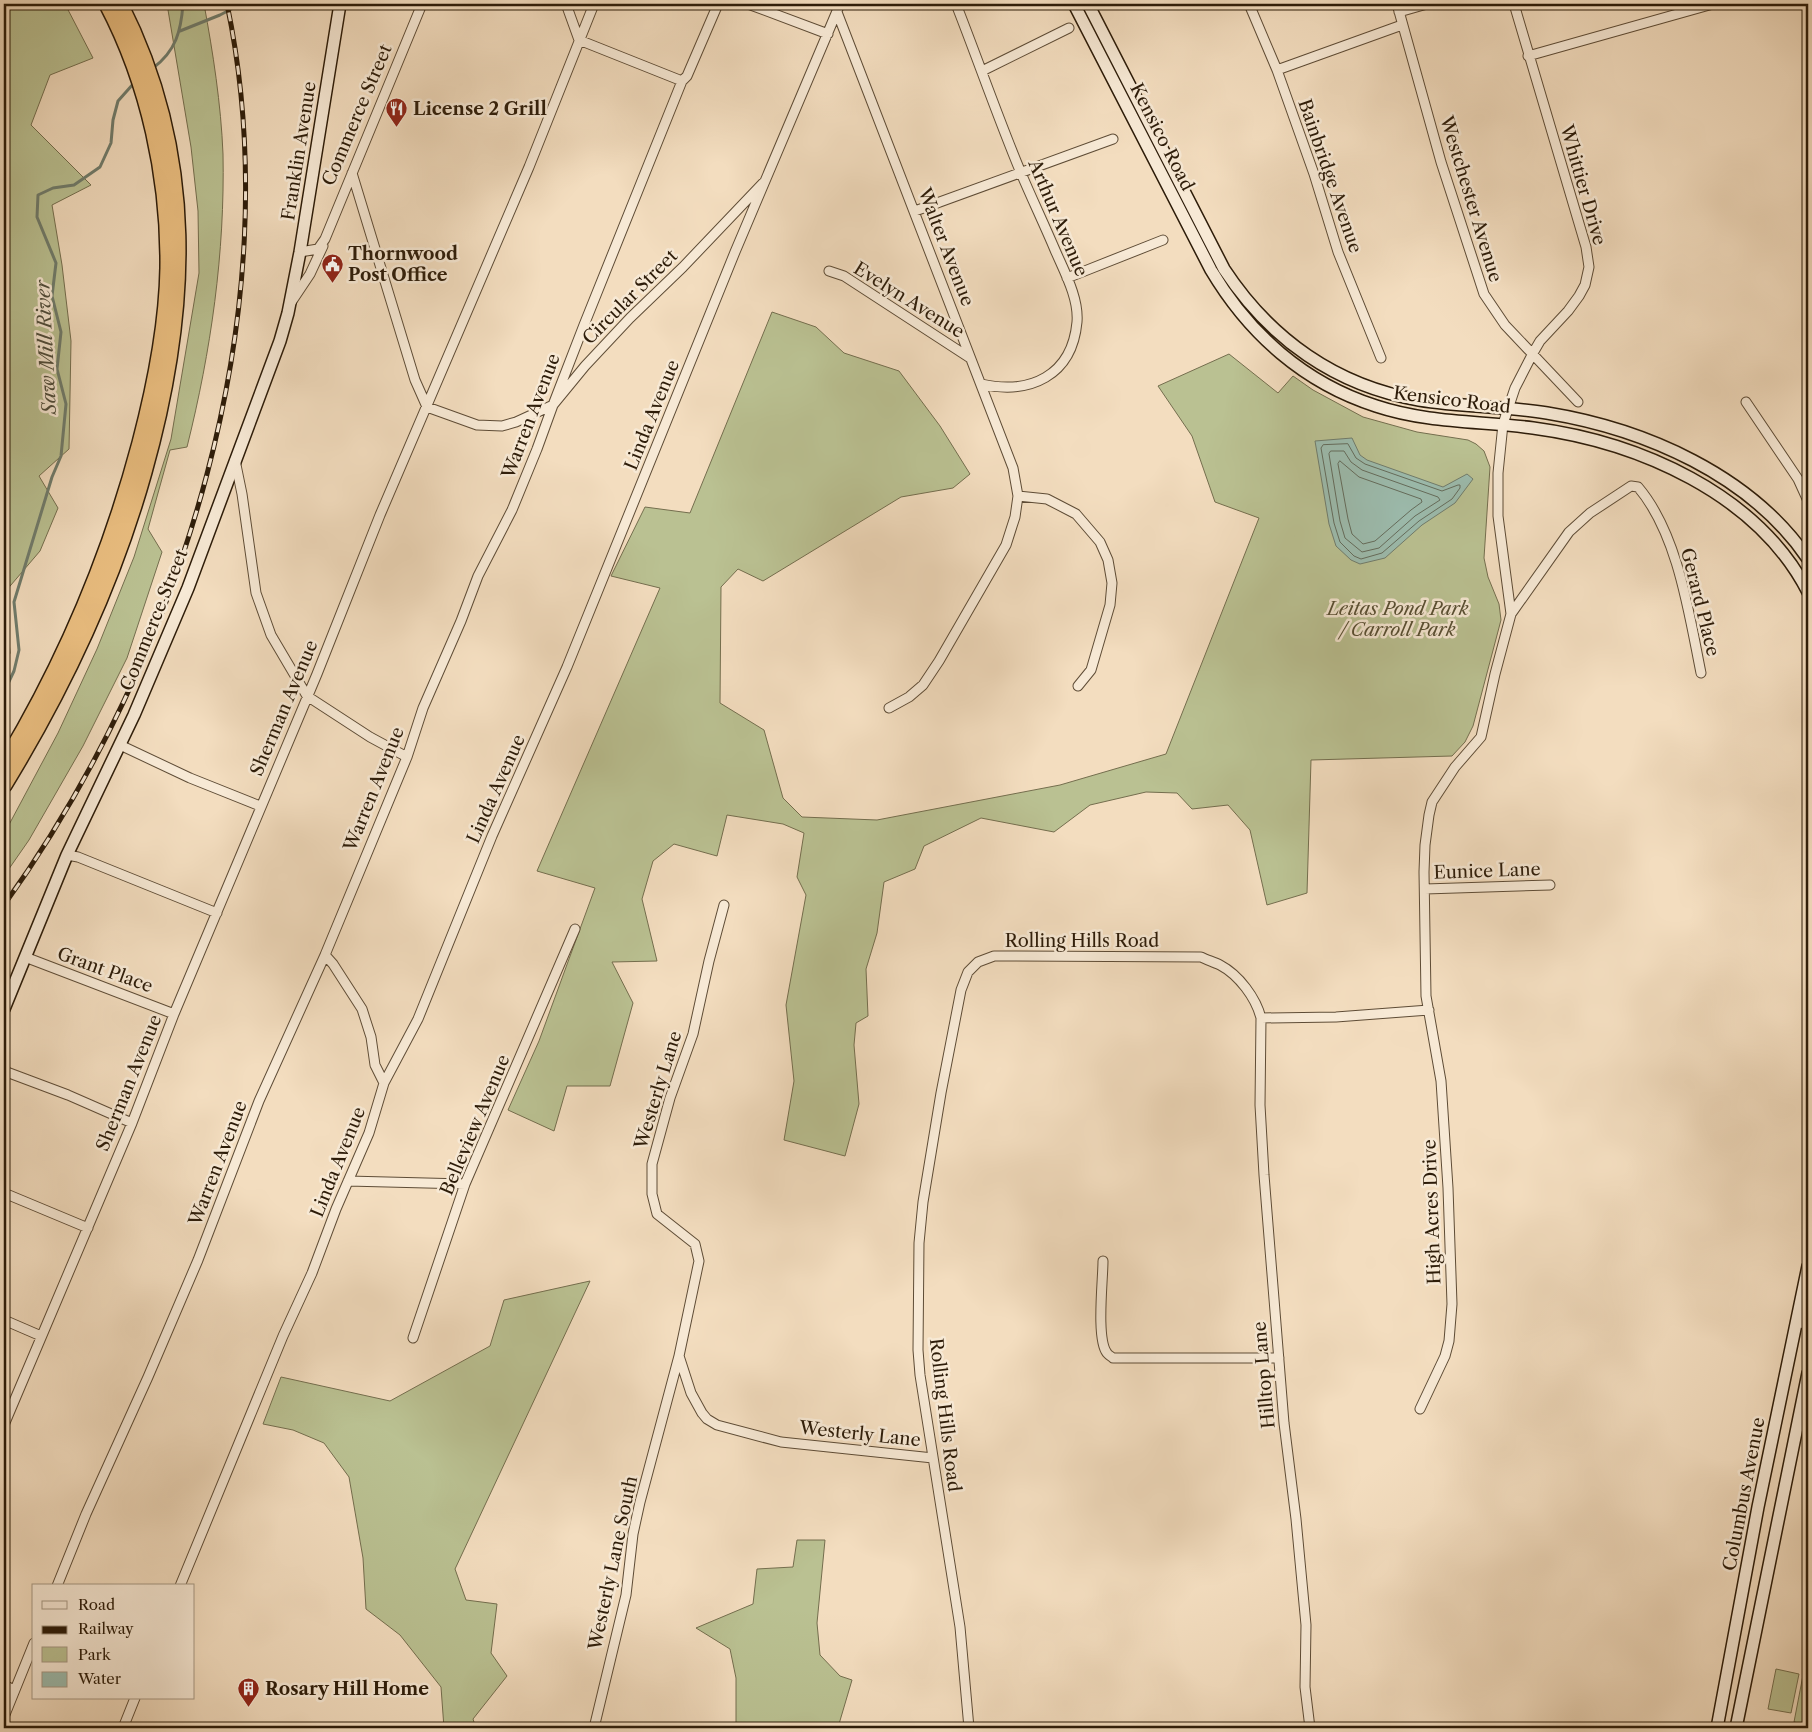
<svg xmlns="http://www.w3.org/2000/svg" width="1812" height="1732" font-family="'Libre Caslon Text',serif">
<rect width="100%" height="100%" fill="#f3ddbf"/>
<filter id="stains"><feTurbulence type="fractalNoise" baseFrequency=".004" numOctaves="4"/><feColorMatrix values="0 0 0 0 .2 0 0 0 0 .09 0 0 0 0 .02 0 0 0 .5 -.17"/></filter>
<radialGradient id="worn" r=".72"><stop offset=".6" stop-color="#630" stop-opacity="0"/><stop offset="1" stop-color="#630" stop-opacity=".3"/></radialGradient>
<path fill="#bac192" stroke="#746e4e" d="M4,4H65L93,58L50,75L31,125L91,185L52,205L62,265L71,341L69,449L39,476L58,508L40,551L5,592L10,653L4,669Z
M167,4H204C213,53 221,104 223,154C225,253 211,351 187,447L170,450L148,529L162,552L127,658L83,746L29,840L4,876V834L58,733L97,649L134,557L171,439L199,273L198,211L191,147Z
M772,312L816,327L844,353L899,371L940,426L970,474L953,488L901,497L763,581L738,569L721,587L720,703L764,730L783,798L802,817L877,820L1060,785L1166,754L1259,518L1215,502L1192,436L1158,386L1229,354L1278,393L1293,376L1313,390L1363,417L1417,432L1468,440L1476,444L1484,451L1490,467L1484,558L1488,577L1499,604L1501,620L1473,726L1465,742L1452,756L1311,760L1307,893L1267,905L1250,830L1228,805L1192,809L1177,793L1146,792L1090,805L1054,832L981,818L924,846L915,869L884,882L877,933L866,969L868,1016L856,1023L854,1045L859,1104L845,1156L784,1140L794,1081L786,1005L806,895L797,877L804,833L783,824L727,815L717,856L674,844L653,861L642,899L657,961L612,962L633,1003L610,1086H567L554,1131L508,1110L539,1041L595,888L537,871L660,588L611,576L645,507L690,513Z
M590,1281L455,1569L466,1600L497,1604L491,1653L507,1676L473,1719L476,1728H444L441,1687L400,1635L366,1609L363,1558L349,1477L324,1443L293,1430L263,1424L281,1377L390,1401L490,1346L504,1300Z
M797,1540H825L817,1623L820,1655L840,1676L852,1680L839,1724L840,1728H736V1678L730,1649L696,1628L753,1604L757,1569L793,1567Z
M1776,1669L1799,1674L1791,1713L1768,1709Z
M1804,1670L1808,1671V1725L1794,1722Z"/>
<path fill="#9cbcae" stroke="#707c6c" d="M1352,438L1360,455L1367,460L1443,487L1467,474L1473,479L1455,503L1422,525L1385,558L1360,564L1351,560L1336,546L1329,524L1315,441Z"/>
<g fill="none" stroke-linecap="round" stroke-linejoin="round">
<path stroke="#646c5c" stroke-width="1" d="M1348,444L1356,458L1365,464L1442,491L1458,485H1460V488L1452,499L1419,521L1382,553L1361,559L1354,556L1340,542L1334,523L1321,448L1323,445Z
M1331,451H1344L1351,462L1362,470L1438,497L1440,500L1415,516L1379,548L1362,552L1345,538L1340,521L1329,454Z
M1340,461L1359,477L1421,499L1422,502L1411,510L1375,541L1363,544L1352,534L1348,519L1338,464Z"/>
<path stroke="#707c6c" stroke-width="3" d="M180,31L220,15L241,4
M153,68C176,51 181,31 183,4
M4,692L14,671L19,650L14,602L52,477L61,456L66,404L57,369L61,332L52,296L56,263L37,217L38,195L53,188L74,185L100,167L111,143L113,120L118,101L134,83"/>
<defs>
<path id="street" d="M566,4L579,40L682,81
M748,4L828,34
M956,4C978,60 998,118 1021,173C1032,199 1044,224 1055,250C1064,271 1079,298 1077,322C1072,376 1030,395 981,384
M1249,4L1277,70L1314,174L1338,252L1381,358
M1397,4L1441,162L1484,294L1505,325L1578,402
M837,12L1013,468L1018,496L1015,517L1006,545L939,661L923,685L909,697L889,708
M1399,12L1427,4
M1528,56L1713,4
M1277,70L1402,25
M982,71L1069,28
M352,173L415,380L427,407L477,425L502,426L516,422L553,405L585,366L630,318L683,267L763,183
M915,211L1113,139
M300,252L318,249L325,239L422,4
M829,271L844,276L970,358
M1067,278L1163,240
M290,304L310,274L323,246
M1746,402L1798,479L1808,501
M235,460L242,494L256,593L271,635L307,696L370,737L407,757
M1018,496L1047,499L1076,514L1100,542L1108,560L1112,583L1110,605L1091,670L1078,686
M1511,614L1498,516V473L1503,424L1515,388L1533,353L1540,341L1568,311L1579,296L1585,285L1589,267L1586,247L1514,4
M120,745L190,778L260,806
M67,855L78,857L217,913
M1425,889L1550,885
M325,955L333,964L362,1009L371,1037L375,1065L384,1083
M25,957L174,1014
M1261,1018L1336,1017L1429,1010
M4,1071L68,1095L132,1123
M348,1181L465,1184
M4,1193L88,1228
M1103,1261C1103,1280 1096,1339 1107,1353C1107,1354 1112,1357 1113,1358H1279
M4,1320L41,1336
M1797,1322L1808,1325
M413,1338L465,1184L575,929
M679,1356L691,1393L702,1413L707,1419L717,1425L781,1442L933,1458
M1420,1409L1445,1356L1449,1341L1452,1304L1448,1188L1441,1081L1426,996L1424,872L1425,845L1429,815L1432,802L1455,767L1481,737L1495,674L1511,614L1569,532L1590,513L1631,486L1638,487C1678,534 1689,614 1701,673
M4,1425L132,1123L174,1014L317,674L380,515L529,167L594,4
M57,1586L86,1514L148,1377L198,1260L259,1101L325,955L407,757L423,708L461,621L478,576L512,510L537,449L553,405L584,325L682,81L687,76L718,4
M180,1586L283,1336L312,1273L336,1209L369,1133L384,1083L418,1019L492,836L567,667L735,252L840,4
M4,1685L14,1690
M4,1717L34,1643
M123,1728L135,1698
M594,1728L626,1595L633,1534L640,1502L679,1356L699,1261L695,1244L657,1214L652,1194V1164L670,1098L693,1034L709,961L724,905
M969,1728L960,1627L920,1375L918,1350L919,1243L923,1202L941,1093L961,990L968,972L978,962L994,956L1201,957C1207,960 1214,962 1220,965C1239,975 1256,998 1261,1018L1260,1105L1264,1175L1284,1423L1296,1519L1306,1625L1305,1687L1310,1728"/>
<path id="secondary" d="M1074,4L1211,270C1249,334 1304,383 1376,406C1427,423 1480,421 1533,428C1638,442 1757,493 1808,592
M1088,4L1224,269C1270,339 1336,386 1419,400C1462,407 1505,406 1547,413C1645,429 1751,475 1808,559
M4,1009L67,855L134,715L188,588L280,341L288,313L300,252L340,4
M1717,1728L1758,1507L1808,1266
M1736,1728L1808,1373"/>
<path id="highway" d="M4,764C65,663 110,556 140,443C155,386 167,327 168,268C169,178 149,84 107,4
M4,785C64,687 113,583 144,472C189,312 197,156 120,4"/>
</defs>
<use href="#street" stroke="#5e4c36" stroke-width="11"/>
<use href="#secondary" stroke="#2d1c09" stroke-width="14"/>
<use href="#highway" stroke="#2d1c09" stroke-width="18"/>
<use href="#street" stroke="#f7e9d5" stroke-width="9"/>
<use href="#secondary" stroke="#f7e9d5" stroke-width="11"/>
<use href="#highway" stroke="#eabe80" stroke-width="15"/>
<defs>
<path id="rail" d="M4,905C183,656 291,309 227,4"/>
</defs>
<use href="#rail" stroke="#2d1c09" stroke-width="5"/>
<use href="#rail" stroke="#f7e9d5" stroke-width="3" stroke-dasharray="9" stroke-linecap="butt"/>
</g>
<defs>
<symbol id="restaurant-pin" viewBox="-11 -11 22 30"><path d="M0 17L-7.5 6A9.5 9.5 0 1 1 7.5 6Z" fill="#8f2418" stroke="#f7e9d5"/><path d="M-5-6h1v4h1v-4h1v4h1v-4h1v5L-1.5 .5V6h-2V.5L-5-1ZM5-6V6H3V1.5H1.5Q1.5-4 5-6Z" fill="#fff"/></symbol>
<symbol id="civic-pin" viewBox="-11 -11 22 30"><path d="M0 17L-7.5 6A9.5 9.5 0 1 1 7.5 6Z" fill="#8f2418" stroke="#f7e9d5"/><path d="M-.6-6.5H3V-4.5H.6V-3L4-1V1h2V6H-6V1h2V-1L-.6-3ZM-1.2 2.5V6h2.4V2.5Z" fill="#fff"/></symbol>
<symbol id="building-pin" viewBox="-11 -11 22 30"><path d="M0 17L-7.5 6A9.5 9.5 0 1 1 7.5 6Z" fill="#8f2418" stroke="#f7e9d5"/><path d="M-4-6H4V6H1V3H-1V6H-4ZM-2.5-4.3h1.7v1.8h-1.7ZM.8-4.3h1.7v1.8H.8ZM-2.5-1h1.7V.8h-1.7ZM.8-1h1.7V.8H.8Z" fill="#fff"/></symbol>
</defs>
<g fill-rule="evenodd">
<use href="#restaurant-pin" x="384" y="96" width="25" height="34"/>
<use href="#civic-pin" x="320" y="252" width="25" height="34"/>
<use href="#building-pin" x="236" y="1676" width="25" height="34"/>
</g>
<g text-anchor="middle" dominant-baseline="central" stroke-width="5" stroke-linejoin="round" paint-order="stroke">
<g font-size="18" font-weight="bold" fill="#2d1c09" stroke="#f7e9d5" text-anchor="start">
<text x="413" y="109">License 2 Grill</text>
<text x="348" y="254">Thornwood<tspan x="348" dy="21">Post Office</tspan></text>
<text x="265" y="1689">Rosary Hill Home</text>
</g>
<g font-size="18" fill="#2d1c09" stroke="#f7e9d5">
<text transform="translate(357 115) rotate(-67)">Commerce Street</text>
<text transform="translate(1162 137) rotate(63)">Kensico Road</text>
<text transform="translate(299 151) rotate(-81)">Franklin Avenue</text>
<text transform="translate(1330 176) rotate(71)">Bainbridge Avenue</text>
<text transform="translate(1583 185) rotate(74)">Whittier Drive</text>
<text transform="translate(1471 199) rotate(73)">Westchester Avenue</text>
<text transform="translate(1058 218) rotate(67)">Arthur Avenue</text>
<text transform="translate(946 247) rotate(69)">Walter Avenue</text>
<text transform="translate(630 297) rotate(-45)">Circular Street</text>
<text transform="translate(909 300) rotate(32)">Evelyn Avenue</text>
<text transform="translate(1452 400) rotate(7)">Kensico Road</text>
<text transform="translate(652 415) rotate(-68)">Linda Avenue</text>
<text transform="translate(531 416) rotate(-69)">Warren Avenue</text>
<text transform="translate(1700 602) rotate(76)">Gerard Place</text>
<text transform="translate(154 620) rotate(-68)">Commerce Street</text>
<text transform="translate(284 708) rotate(-67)">Sherman Avenue</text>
<text transform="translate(374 789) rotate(-68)">Warren Avenue</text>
<text transform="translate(496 789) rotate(-66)">Linda Avenue</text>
<text transform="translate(1487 871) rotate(-2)">Eunice Lane</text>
<text x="1082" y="941">Rolling Hills Road</text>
<text transform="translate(105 970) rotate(20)">Grant Place</text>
<text transform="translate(129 1083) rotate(-68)">Sherman Avenue</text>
<text transform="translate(658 1090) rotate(-73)">Westerly Lane</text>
<text transform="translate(475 1125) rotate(-67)">Belleview Avenue</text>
<text transform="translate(338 1162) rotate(-68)">Linda Avenue</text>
<text transform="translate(218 1163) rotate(-69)">Warren Avenue</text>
<text transform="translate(1432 1212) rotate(-92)">High Acres Drive</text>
<text transform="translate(1264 1375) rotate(-95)">Hilltop Lane</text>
<text transform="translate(945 1415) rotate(83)">Rolling Hills Road</text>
<text transform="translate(860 1434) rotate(6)">Westerly Lane</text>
<text transform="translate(1744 1494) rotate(-79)">Columbus Avenue</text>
<text transform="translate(613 1563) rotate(-78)">Westerly Lane South</text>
</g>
<g font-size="18" font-style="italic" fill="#574e32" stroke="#f7e9d5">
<text x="1398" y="609">Leitas Pond Park<tspan x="1398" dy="21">/ Carroll Park</tspan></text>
</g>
<g font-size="19" font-style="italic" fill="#4e4c3b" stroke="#f7e9d5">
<text transform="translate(46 347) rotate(-93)">Saw Mill River</text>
</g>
</g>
<rect width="1812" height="1732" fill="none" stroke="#f3ddbf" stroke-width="20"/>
<rect x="5" y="5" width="1802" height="1722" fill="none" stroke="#2d1c09" stroke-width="2.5"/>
<rect x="10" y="10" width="1792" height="1712" fill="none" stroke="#2d1c09"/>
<rect x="32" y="1584" width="162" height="115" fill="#f7e9d5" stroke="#a69783"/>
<rect x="42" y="1601" width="25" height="8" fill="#f7e9d5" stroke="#a69783"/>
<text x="78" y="1610" font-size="15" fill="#2d1c09">Road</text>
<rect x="42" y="1626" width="25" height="8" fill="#2d1c09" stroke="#a69783"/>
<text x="78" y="1634" font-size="15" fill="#2d1c09">Railway</text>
<rect x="42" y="1647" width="25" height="15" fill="#bac192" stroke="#a69783"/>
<text x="78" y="1660" font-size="15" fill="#2d1c09">Park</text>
<rect x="42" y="1672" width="25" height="15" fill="#9cbcae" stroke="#a69783"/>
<text x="78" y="1684" font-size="15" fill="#2d1c09">Water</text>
<rect width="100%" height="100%" filter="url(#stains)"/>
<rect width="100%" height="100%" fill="url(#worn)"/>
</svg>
